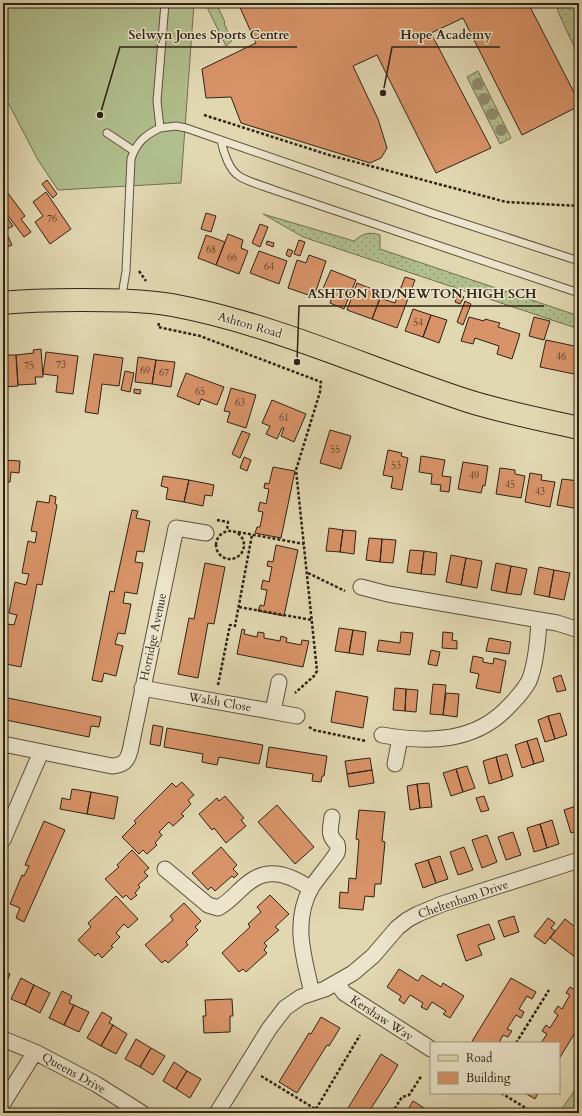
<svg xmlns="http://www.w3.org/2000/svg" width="582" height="1116" font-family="Cardo,serif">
<defs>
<pattern id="grass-dots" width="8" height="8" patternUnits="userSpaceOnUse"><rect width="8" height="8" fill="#b1be8d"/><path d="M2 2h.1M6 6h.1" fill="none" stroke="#909a72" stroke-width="1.8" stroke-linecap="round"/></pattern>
<pattern id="park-tufts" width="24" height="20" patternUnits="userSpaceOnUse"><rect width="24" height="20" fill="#b1be8d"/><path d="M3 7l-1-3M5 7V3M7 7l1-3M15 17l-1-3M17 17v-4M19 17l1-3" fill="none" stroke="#909a72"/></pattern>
</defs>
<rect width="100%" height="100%" fill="#e1d7b1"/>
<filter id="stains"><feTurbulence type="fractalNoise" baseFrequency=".005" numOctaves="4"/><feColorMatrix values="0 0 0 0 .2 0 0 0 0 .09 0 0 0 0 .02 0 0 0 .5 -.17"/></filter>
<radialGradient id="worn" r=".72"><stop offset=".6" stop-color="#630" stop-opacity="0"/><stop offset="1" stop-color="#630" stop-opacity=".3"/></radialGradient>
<path fill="url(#grass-dots)" stroke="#707051" d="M557,3H579V57L558,12Z
M478,71L511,138L500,144L467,77Z
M263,214L354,241C362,234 369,231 380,235V249L579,316V329L303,237Z"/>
<path fill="url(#park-tufts)" stroke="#707051" d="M579,1084V1113H559Z"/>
<path fill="#b1be8d" stroke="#707051" d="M3,3H194L181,183L58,190L38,160L3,93Z
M205,3H216L225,22L224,23L232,41L226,46Z"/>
<path fill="#d89368" stroke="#2f2315" d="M238,3H528L579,102V106L522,135L463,18L431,33L491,148L436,173L377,55L353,66L378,119L387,148L381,158L370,163L241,123L231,97L206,98L202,69L256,43Z
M47,180L57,194L53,198L42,184Z
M7,192L25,216L21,219L31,232L24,237L3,209V205L7,202L3,196Z
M46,192L71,229L50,244L35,222L43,216L33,202Z
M3,213H4L13,226L5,230L12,245L3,249Z
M206,213L216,216L211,232L201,229Z
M260,224L268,227L260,247L252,243Z
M228,234L243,240L241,248L248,251L239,274L216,265Z
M206,235L225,242L216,265L198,258Z
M299,240L305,242L300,256L294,254Z
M267,241L274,243L273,247L266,244Z
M288,249L293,251L290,257L286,255Z
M259,251L287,261L279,284L250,273Z
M309,255L326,261L314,297L288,288L297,260L306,263Z
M331,270L356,280L344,309L330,303L332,297L321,293Z
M405,277L415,280L397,328L372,319L380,298L395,303Z
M357,283L382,293L372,319L347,310Z
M458,294L464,297L460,304L455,302Z
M465,301L471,304L463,325L457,322Z
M413,309L431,315L423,337L405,331Z
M431,315L447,320L439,343L423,337Z
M469,317L484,321L485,319L500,323L498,327L520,334L512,359L497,354L499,346L475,338L473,344L461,341Z
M534,317L550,321L544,340L529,336Z
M546,340L579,347V375L540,367Z
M41,349L43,377H35L36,384L18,385L16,355L34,353L33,350Z
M46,352L78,356L73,394L56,392L58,376L43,374Z
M94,354L123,358L119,386L102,384L98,414L85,412Z
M3,355H16L18,386L3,387Z
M138,357L156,360L152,384L135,382Z
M156,360L175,362L171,387L152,384Z
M125,371L134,373L130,392L121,390Z
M186,373L224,387L217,405L201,399L199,405L177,396Z
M231,388L256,395L246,428L227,422L230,412L224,411Z
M134,389L141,390L140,394L134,393Z
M272,400L306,414L294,442L281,436L284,428H282L277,439L266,434L270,426L262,423Z
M330,430L351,436L341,469L320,463Z
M242,431L250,434L240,458L232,454Z
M388,450L402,453L401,456L408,458L402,490L391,488L393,477L383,475Z
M421,456L445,460L442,476L451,477L449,492L440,491L441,485L431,484L432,474L419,472Z
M244,457L251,460L247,471L240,468Z
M3,460L20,461L19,473L11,472L10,482H3Z
M463,462L488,466L485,486L483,485L481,493L458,489Z
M273,467L295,471L281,538L255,533L257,527H260L263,512L258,511L260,502L266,504L269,489L264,488L265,483L269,484Z
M500,468L515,470V474L525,476L521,498L496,494Z
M530,473L542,475L541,480L555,482L550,507L525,502Z
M163,476L189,480L184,502L166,499L168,488L161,486Z
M562,479L579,481V509L557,505Z
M189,480L214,485L212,496L205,495L203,506L184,502Z
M50,495L56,497L55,504L57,505L42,585L37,584L21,667L6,664L8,655L3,654V646L7,624L14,625L17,615L9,613L15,582L26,585L29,574L22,573L28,541L35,543L37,532L31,531L37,501L49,503Z
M132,510L138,511L136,518L150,521L144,552L137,551L135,562L143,563L137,594L125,592L123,603L131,604L125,634L118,633L115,644L123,646L116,676L104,673L102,682L92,680L110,591L114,592Z
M329,528L343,530L340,552L326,551Z
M343,530L356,531L354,554L340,552Z
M369,538L382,539L380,562L366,560Z
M382,539L396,540L393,563L380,562Z
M276,545L298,550L284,616L258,611L260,605L264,606L267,590L261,589L263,580L269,582L272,567L267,566L268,561L273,562Z
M410,550L424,551L421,574L407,572Z
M424,551L437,553L435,575L421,574Z
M451,555L466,558L461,585L446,582Z
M466,558L482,561L477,588L461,585Z
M205,563L225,567L214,624L208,623L198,678L178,674L189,618L194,619Z
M496,563L511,566L506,593L491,590Z
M511,566L527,569L521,595L506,593Z
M539,567L554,570L549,597L534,594Z
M554,570L570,573L564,600L549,597Z
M339,628L353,630L349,653L335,651Z
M242,629L245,630L244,634L257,637L258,632L264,633V638L280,641L281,636L287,638L286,642L301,645L302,640L309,641L303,667L237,654Z
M353,630L366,632L363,655L349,653Z
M401,632L413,633L410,655L377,651L379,640L400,643Z
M443,632L453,633L452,640L457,641V649L442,648Z
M489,638L511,642L509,654L486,651Z
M431,650L440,652L437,666L428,664Z
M473,656L483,658V662L493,664L494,658L506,661L500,693L476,688L479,674L470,672Z
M579,667V682H578L574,669Z
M561,675L566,690L557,692L553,678Z
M433,684L446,685L443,715L430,714Z
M395,688L406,689L405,711L393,710Z
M406,689L418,690L416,712L405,711Z
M336,691L368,697L363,728L331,722Z
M446,693L459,694L457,717L443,715Z
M3,697L101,717L99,727L91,726L89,737L6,720L8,711L3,710Z
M560,713L567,735L555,739L548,716Z
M548,716L555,739L545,742L538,720Z
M153,725L163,727L160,746L150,744Z
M167,728L263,745L259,764L219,757L217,765L202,762L203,754L164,747Z
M537,738L544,761L534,764L527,741Z
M527,741L534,764L522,768L515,745Z
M269,747L327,756L324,776H322L321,782L312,781L313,774L266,767Z
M507,754L513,776L502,780L496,757Z
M496,757L502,780L489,784L483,761Z
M370,758L372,770L347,774L345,761Z
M467,766L475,788L463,792L456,769Z
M456,769L463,792L451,796L443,773Z
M372,770L374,783L349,787L347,774Z
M182,782L194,795L188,800L191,804L181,814L184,816L173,826L169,822L159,832L162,835L155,843L157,845L147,854L143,850L139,854L122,837L136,823L134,821L172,783L176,787Z
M429,783L432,807L420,808L417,784Z
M417,784L420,808L410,810L407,786Z
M72,789L91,792L87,814L60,809L62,798L70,800Z
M91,792L118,797L114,819L87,814Z
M225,796L244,818L241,820L246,826L226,843L214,828L212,830L199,814L217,798L219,801Z
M484,796L489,810L481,812L476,798Z
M277,805L314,847L295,864L258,822Z
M579,805V816L576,806Z
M576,806L579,816V830L571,833L564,810Z
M359,810L385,812L382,841L385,842L381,884H375L374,897L365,896L363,910L339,908L340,892L348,893L349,878L356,879L359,840L356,839Z
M552,820L559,844L547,848L540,824Z
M44,821L65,830L24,922L16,918L20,908L10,904L22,875L24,876L29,866L25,865Z
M540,824L547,848L534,852L527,828Z
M513,832L521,855L506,860L498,837Z
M487,835L497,862L482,868L472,840Z
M221,847L237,865L233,869L238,874L234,878L232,876L215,891L211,887L208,890L192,873Z
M464,847L473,870L458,875L450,852Z
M132,850L149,868L144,872L148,876L138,885L140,887L135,893L137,895L131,900L126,895L123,898L105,879L119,867L117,865Z
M440,856L448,879L436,883L428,860Z
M428,860L436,883L423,888L415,864Z
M270,895L289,914L275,927L279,930L264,943L267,946L264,950L267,953L246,972L243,969L239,972L222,953L250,927L248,924L261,912L257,907Z
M116,896L138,919L128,928L124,924L116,933L120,937L111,946L113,947L102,958L98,953L95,956L78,940L91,927L88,923Z
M184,903L201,921L195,927L198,930L186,942L188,945L168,963L165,960L162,963L145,945L173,920L170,916Z
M514,916L519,932L504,937L498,921Z
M548,918L555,923L551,928L555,931L545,944L534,936Z
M565,919L579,930V960L550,938Z
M489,924L495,939L478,945L482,955L466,961L457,935Z
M399,969L418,981L422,975L441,987L443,983L464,996L450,1018L443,1014L446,1011L432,1002L427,1010L421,1007L423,1003L410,995L404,1004L399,1000L401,996L387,987Z
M3,971L10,974L3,990Z
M21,978L34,985L25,1005L11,999Z
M511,978L536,992L532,999L527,996L519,1009L524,1012L521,1018L516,1015L507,1029L512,1031L508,1037L503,1035L499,1043H471Z
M34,985L50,993L40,1013L25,1005Z
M570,987L579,992V1026L559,1059V1043H541L547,1034L542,1031L546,1025L550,1028L558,1015L554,1012L558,1006L562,1009L570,995L566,993Z
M62,991L72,996L69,1003L74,1005L64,1025L49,1018Z
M232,999L233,1016H230V1032L204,1033L203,1016H206L205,1000Z
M74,1005L89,1012L79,1032L64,1025Z
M102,1012L112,1018L109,1023L113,1025L101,1046L87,1038Z
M321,1017L340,1028L329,1046L327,1045L297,1093L279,1082L309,1033L311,1034Z
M113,1025L127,1034L116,1054L101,1046Z
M136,1039L151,1048L140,1067L125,1059Z
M151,1048L165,1056L153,1075L140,1067Z
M381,1054L398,1065L388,1082L368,1113H345Z
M174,1062L187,1071L176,1089L163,1081Z
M187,1071L201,1079L190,1098L176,1089Z
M525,1093H538L535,1099Z
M413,1101L432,1113H406Z"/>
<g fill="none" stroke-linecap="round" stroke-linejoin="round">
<defs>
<path id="lane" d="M160,128L176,126L186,128L432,213L579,261
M107,133L134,151
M221,140C223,151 229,170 239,176C248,182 264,186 274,190L579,293
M123,297V289L126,271L131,159C136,143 145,135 160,128L157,101L165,3"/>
<path id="street" d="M361,587L388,594L557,623L579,630
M142,688L297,716
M273,711L279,682
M382,735C428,743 476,743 510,705C517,698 524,690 529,681C536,664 538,639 539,621
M3,744L112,766C123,765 127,762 130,751L176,528L206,533
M395,764L400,738
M3,840L41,752
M165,869L208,905L218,908C232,901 240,887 254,879C273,867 294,877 311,889
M337,983L344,993L431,1049
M312,993C304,958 292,922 311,888C319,876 329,865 337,853C338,850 338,847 337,844C328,835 330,830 332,817
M3,1039L35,1052L96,1084L142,1113
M3,1103L35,1052
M217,1113L269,1029L285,1008L301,997L325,989L353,973L373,956L397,928L407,920L418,914L442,904L579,860"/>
<path id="primary" d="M3,303C29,300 55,300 81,300C112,300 142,300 172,305C274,324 369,369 468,401C503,412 543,420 579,428"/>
</defs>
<use href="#lane" stroke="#5c503c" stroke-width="9"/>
<use href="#street" stroke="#5c503c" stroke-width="17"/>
<use href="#primary" stroke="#2f2315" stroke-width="24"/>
<path stroke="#2f2315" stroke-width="2.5" stroke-dasharray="3 2" stroke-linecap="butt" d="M204,115L329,155L506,202L579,206
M139,271L146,281
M159,323L158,327L200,336L321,382L320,392L296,470L317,671L314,676L295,693
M217,520L228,522L227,530
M216 545a14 14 0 1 1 28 0a14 14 0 1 1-28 0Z
M238,532L304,544
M308,573L345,591
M239,607L312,620
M218,685L230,625L235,626L252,535
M309,727L314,730L366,741
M516,1043L549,990
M261,1076L322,1113
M501,1093L529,1110L527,1113
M316,1109L360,1035
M392,1113L402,1097L409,1095L411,1092L422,1075"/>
<use href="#lane" stroke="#ece5cc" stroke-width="7"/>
<use href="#street" stroke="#ece5cc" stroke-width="15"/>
<use href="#primary" stroke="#e1d7b1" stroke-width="22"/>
</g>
<g fill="#91896c">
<circle cx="478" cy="84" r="6"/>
<circle cx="484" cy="99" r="6"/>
<circle cx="492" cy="114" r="6"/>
<circle cx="501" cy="130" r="6"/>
</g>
<g text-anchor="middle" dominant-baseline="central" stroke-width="3" stroke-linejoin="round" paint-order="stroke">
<g font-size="10" fill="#593f2a">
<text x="52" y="219">76</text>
<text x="211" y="250">68</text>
<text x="232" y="258">66</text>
<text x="269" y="267">64</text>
<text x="418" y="323">54</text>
<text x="561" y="357">46</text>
<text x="61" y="365">73</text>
<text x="29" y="366">75</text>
<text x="145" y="371">69</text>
<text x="164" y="373">67</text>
<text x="200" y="392">65</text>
<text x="240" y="403">63</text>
<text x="284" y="418">61</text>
<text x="335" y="450">55</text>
<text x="396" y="466">53</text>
<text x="474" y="476">49</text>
<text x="510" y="485">45</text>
<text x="540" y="492">43</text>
</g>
<g font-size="12" fill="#2f2315" stroke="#ece5cc">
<text transform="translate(250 325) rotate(16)">Ashton Road</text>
<text transform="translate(153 637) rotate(-78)">Horridge Avenue</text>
<text transform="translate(220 702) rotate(10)">Walsh Close</text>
<text transform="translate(463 899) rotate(-19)">Cheltenham Drive</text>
<text transform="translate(382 1018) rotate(33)">Kershaw Way</text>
<text transform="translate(74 1073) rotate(29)">Queens Drive</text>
</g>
</g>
<path fill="none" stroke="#2f2315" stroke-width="1.5" d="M383 93L392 47H500M100 115L120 47H297M297 362L299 306H544"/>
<g fill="#2f2315" stroke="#ece5cc" stroke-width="1.5">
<circle cx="383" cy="93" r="4"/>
<circle cx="100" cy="115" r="4"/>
<circle cx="297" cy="362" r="4"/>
</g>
<g font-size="13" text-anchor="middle" font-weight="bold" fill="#2f2315" stroke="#ece5cc" stroke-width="3" stroke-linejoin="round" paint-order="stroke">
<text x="446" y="39">Hope Academy</text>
<text x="209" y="39">Selwyn Jones Sports Centre</text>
<text x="422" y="298">ASHTON RD/NEWTON HIGH SCH</text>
</g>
<rect width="582" height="1116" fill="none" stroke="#e1d7b1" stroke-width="16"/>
<rect x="4" y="4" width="574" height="1108" fill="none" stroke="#2f2315" stroke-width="2"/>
<rect x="8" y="8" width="566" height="1100" fill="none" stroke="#2f2315"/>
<rect x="430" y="1042" width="130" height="52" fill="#ece5cc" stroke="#a09783"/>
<rect x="438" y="1055" width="20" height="6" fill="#e1d7b1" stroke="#a09783"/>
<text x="466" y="1062" font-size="12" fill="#2f2315">Road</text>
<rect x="438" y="1072" width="20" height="12" fill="#d89368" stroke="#a09783"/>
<text x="466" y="1082" font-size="12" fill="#2f2315">Building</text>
<rect width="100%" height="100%" filter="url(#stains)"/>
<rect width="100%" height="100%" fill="url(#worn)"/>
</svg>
